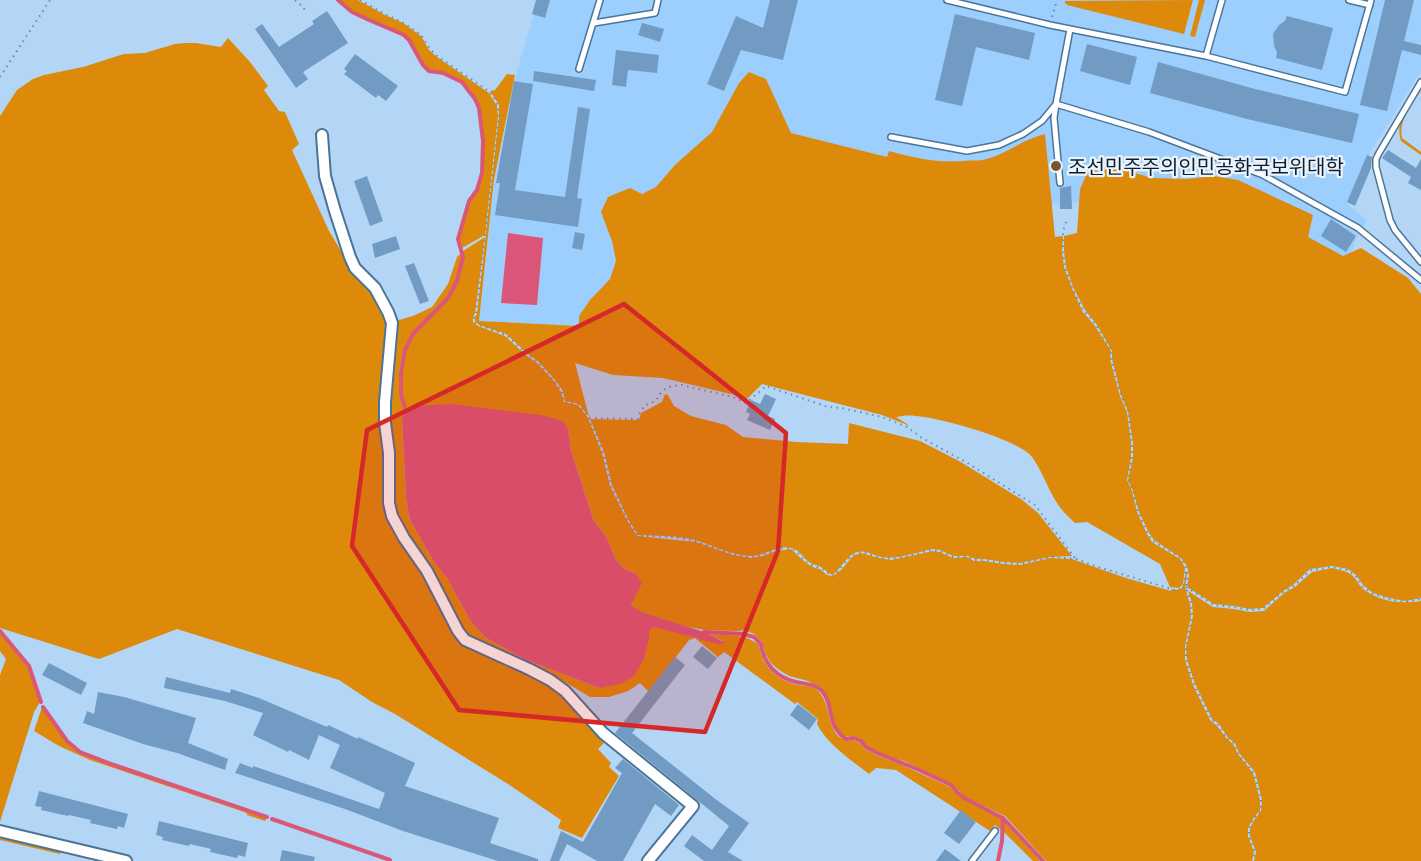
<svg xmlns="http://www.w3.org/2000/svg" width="1421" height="861" font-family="'Open Sans','Noto Sans KR',sans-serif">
<rect width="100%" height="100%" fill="#b3d6f7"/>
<path fill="#9ccffe" d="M538,0H1421V71L1371,151L1347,204L1367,220L1358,236L1335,286L1198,197L932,209L621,330L479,321L495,179L516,74Z"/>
<path fill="#dd890a" d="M339,0H358L385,15L403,23L421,36L429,50L437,57L489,93L497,106L498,116L485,235L462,248C462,247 460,241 460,240C459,233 467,207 471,200C477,190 482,182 483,171C485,144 486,98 461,80C452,74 441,74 431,70C419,66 416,42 404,34C398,30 390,28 383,25C367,19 351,12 339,0Z
M1193,0L1184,34L1067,5L1065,3V1Z
M1199,0H1205L1195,37L1190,36Z
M228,38L250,62L268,86L264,90L279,111L285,112L299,144L292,150L329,231L350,266L376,295L385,317L387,326V501L415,559L457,634L545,682L561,693L604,743L598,749L611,763L609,767L619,776L582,838L558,828L561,820L508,784L395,714L372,702L339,680L177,629L99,659L0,628V116L17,90L33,79L44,75L83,67L124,54L145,53L175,44L185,43H196L221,47Z
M749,72L766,79L791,133L887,157L889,151C916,158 936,163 964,161C970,160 977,161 983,160C1005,155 1023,139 1045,134L1055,237L1063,236L1062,251L1064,267L1072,288L1083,312L1095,326L1111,351L1110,359L1120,396L1127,412L1131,443V458L1127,480L1132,491L1137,512L1147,534L1152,542L1180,559L1185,567L1183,584L1179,588L1170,587L1160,564L1087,522L1075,523C1069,517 1063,512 1059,506C1048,490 1043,472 1032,457C1018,439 938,417 915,416C909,415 902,416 896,417L910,426L882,415L762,384L746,400L735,395L663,378L613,375L575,363L589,417L579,404L565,401L563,391L555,380L538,361L528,354L506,334L479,325L475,321V317L477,314L499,116V105L490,91L495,90L507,74L515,75L494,180L479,321L579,326V316L590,300L610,279L616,261L612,241L601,212L608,197L630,188L642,194L656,187L675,165L712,132L739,83Z
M1421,85V90C1412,105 1398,120 1402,138L1421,152V155L1401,141C1394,120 1411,102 1421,85Z
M1108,166L1153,178L1187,179L1214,176L1238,180L1313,215L1308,237L1343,256L1361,248L1408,278L1421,294V598L1406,601L1389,598L1373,593L1363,585L1356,575L1348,569L1332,566L1310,569L1293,585L1283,591L1263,608L1250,609L1234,606L1214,604L1187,587L1189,575L1187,566L1181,558L1154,540L1149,533L1139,512L1133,491L1128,480L1133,458V443L1128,411L1121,395L1112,359V351L1097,325L1085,310L1073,287L1066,267L1064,251V236L1077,233L1080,189L1087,173Z
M485,237L475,313L473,317V322L478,326L505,336L527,356L536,362L554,381L561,392L564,402L578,405L588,418L602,453L610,486L627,520L637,536L696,542L733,555L751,558L763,556L776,551L791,549L806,563L815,568L820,569L827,575L833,576L841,570L853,556L861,553L879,558L891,560L933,551L940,552L953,558L967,557L974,561H984L1003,564L1020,565L1050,558L1072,559L1126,578L1171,591V589L1175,590L1181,589L1184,584L1186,570L1187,575L1185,587L1190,604L1191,616L1185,647V660L1193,685L1210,720L1217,726L1227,739L1233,744L1238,754L1253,773L1260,800V810L1253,819L1248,828V836L1254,852L1252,861H1046L1005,816L965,797L952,784L904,761L886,756L866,746L861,740L853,737L845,736L838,731L832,714L827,696L819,687L808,681L789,676L779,670L771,663L766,655L762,642L754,634L744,630L736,631L705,630L683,626L640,612L631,605L637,590L636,574L623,568L615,558L607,538L594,521L571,451L568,429L418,406L407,410C405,405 402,399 401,393C399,374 403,351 414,335C419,328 427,322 433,315C449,299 466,275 463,251Z
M461,253L462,257L456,280L447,297L412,334L403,351L399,372V395L405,412L402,420L406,499L410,520L434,562L447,578L471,622L486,638L524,659L599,688L649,638V631L654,626L667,629L695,638L725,642L708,634C725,636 746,633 759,645C761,664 775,679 794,684C803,686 814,685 820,693C829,704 828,721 835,732C837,736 842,739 846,741L853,740L860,743L865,749L876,755L902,765L950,787L957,794L965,800L1002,819L1001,830L995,825L990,831L896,770L876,768L869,774C851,760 828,745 817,724L818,719L797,702L795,704L724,652L718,657L695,638L689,640L649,692L640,683L628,691L609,697H590L560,679L469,638L458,624L440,585L394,508L389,419L396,321L413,316L432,307L448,284L457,257Z
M665,394L668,395L674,406L691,416L726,425L743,437L797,442L848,444L849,423L920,441L959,461L1021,499L1038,513L1072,556L1050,557L1020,563L1003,562L984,559H975L968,556H953L940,550L933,549C917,552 898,560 881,557C871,555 863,548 853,554C846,558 840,569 833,575C827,573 826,570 821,567C817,565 813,565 809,562C803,558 799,549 791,548C778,544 764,556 751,556C732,556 715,546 698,541C679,535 657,536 638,535L628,519L612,485L604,452L590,419L639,420L641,413L662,402Z
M1332,568C1340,570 1348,571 1354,577C1357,580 1359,585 1362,588C1378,602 1402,604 1421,601V861H1254L1256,852L1250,836V828L1254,820L1261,811L1262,800L1255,772L1239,753L1235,743L1228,738L1219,724L1212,719L1195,684L1187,660L1186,648L1193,616L1192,603L1188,591L1213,607L1234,609L1250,612L1264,611L1284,593L1295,587L1312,572Z
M0,632L29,667L40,702L34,712L0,822V675L6,659L0,651Z
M42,707L66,742L80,753L114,766L267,818L265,821L247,815V813L90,760L59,746L34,731Z
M1003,820L1007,825L1040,861H1033L1003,831Z
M0,836L61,850L60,854L0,840Z"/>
<path fill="#db577a" d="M508,233L543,238L537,305L501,303Z
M451,404L541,415L563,421L568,429L571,451L594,521L607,538L615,558L623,568L636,574L642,583L631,605L641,612L704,632L726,643L718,644L654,627L649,631V638L644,659L634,676L620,684L599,688L524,659L486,638L471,622L447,578L434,562L410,520L406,499L402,420L405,412L418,406Z"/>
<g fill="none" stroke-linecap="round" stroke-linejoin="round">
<path stroke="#db577a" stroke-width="4" d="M338,0L352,12L369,20L404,35L409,40L423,65L429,71L443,73L462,82L475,99L479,108L483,141L482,173L477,190L469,201L458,239L463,257L457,281L448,298L413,334L405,350L401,372V395L406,411
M0,631L29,666L41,702
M704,632L743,634L754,637L761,644C763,663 777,678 796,682C805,684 815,684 822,691C835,706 825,724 846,739L854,738L861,741L866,747L877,753L917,769L951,785L958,793L966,799L1003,818L1043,861
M43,707L67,741L80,752L114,765L267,817
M272,819L390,860
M998,861L1002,841L1003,818"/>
</g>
<path fill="#719bc2" d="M536,0H550L545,18L532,14Z
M770,0H798L783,60L741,50L724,91L707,84L736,16L763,28Z
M1385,0H1414L1404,41L1421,45V55L1402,50L1387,111L1360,105Z
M327,11L348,43L303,72L308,79L296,88L255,29L262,24L279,47L314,24L312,21Z
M955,14L1035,33L1029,60L976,47L962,106L935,100Z
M1287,16L1333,28L1322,70L1276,58L1277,52L1274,46L1273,34L1279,25L1285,21Z
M642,23L664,29L660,42L638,35Z
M1087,44L1137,57L1130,85L1080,71Z
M616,50L659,55L657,73L628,70L626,87L612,85Z
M355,54L398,86L386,101L378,95L376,98L344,74L347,71L344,69Z
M1158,62L1255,89L1359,114L1352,143L1247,119L1150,93Z
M534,71L596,80L594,91L533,81Z
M514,81L533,84L515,190L565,197L578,107L590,109L577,198L582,199L578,227L495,215L500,183H496Z
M1388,150L1416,168L1421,159V190L1408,183L1411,177L1382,158Z
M1367,155L1372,157L1371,168L1355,206L1347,202Z
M367,176L383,221L370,226L354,181Z
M1071,186L1072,209H1060V188Z
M1331,219L1356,236L1346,252L1321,236Z
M575,232L585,234L582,250L572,248Z
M396,236L400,249L375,258L372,244Z
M414,263L429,301L420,304L405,266Z
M765,394L776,399L768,416L775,419L770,430L747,420L750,414L746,412L751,400L760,404Z
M702,646L717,658L708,669L693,657Z
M675,657L685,665L632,733L718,801L749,823L728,852L743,861H704L684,846L692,835L712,850L729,826L615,733Z
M49,663L87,683L81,695L42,675Z
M166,677L230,693L231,689L259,698L327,727L328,725L358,739V737L415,763L405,786L499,818L490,843L538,859V861H498L403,831L345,809L235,773L240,763L253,768V766L379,809L385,793L330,768L340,745L319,735L309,760L289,750L288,752L253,735L263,713L225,701L164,688Z
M98,692L124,697L196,718L188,743L228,759L225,770L177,753L143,744L83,723L87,711L94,714Z
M798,704L817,719L809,730L790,715Z
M623,759L679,805L671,816L655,804L623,861H597L567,844L559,861H550L561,831L583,842L622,773L615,768Z
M39,791L128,814L124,828L118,826L117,829L90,823L91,820L69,815L68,816L41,810L42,807L35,806Z
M961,810L976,822L959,844L944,833Z
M159,821L248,843L245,857L238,855L237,858L210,852L211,849L190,844L189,846L162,840L163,837L156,835Z
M945,849L961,861H936Z
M282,850L315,857L314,861H280Z"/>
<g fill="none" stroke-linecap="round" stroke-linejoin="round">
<defs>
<path id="lane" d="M947,0L1050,25L1206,56L1345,92L1371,0
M1349,0L1370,5
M594,23L655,13L658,0
M1206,56L1222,0
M579,69L600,0
M1421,82L1379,153L1376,159V167L1390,220L1395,230L1421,262
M891,137L967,151L999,145L1023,134L1042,121L1056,104L1070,29
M1060,183L1054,118L1056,104L1149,132L1263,175L1358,228L1421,280
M972,861L995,831"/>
<path id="street" d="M322,135L325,176L335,211L350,257L355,268L375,288L388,312L392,323L385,402V423L389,453V503L392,516L404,538L427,571L458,631L465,640L529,669L550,680L565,691L603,733L693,806L648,861
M0,831L126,861"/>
</defs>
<use href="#lane" stroke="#4b7499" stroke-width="8"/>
<use href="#street" stroke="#4b7499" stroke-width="14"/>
<path stroke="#6f8ba5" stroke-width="2" stroke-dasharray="1.5 4.5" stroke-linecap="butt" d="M295,0L303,7L307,13
M360,0L385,14L404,23L421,35L430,49L437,56L490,92C496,100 498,106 499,116L476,314L474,317V322L479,325L506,335L528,355L537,361L554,381L562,392L564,402L578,404L589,418L603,453L611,486L627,519L638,536C657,536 679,536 697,542C715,547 732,557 751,557C764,557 778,545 791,549C797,550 801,557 805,561C810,565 816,566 822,569C827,571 827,574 833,576C840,570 848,558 853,555C862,549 871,556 881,558C898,561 916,553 933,550L940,551L953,557H968L975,560H984L1003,563L1020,564L1051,557L1076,559L1098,567L1175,590L1180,589L1184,584L1186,567
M1052,17L1057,0
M0,77L50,0
M1066,222L1063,231V251L1065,267L1072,288L1084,311L1096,325L1112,351L1111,359L1121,395L1128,411L1132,443V458L1128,480L1133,491L1138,512L1148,534L1153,541L1181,558L1186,567L1188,575L1186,587L1191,603L1192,616L1186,648V660L1194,685L1211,719L1218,725L1227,739L1234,743L1238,754L1254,773L1261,800V810L1253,819L1249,828V836L1255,852L1253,861
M589,418L638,419C640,408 646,404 656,401L660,394L665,389L672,386L682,385L733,397L746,403L766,386L828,407L842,408L882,417L907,427L922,438L964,461L1035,505L1075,558
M1186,587L1214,605L1234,607L1250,610L1263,609L1283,592L1294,586L1311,570L1332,567L1347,570L1356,576L1362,586L1373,594L1389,599L1406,602L1421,599"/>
<use href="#lane" stroke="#fff" stroke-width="5"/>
<use href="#street" stroke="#fff" stroke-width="10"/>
</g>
<path fill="#d62828" fill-opacity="0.2" stroke="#d62828" stroke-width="4.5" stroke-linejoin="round" d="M624,304L786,433L778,551L705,732L459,710L352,546L367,430Z"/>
<circle fill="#79552e" stroke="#ebf4fc" stroke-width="2" cx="1056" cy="166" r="6"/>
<g text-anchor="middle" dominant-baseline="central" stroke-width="4.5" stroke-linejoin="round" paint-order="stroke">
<g font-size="20" fill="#0d1e2d" stroke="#ebf4fc" text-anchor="start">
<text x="1068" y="166">조선민주주의인민공화국보위대학</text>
</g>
</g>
</svg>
